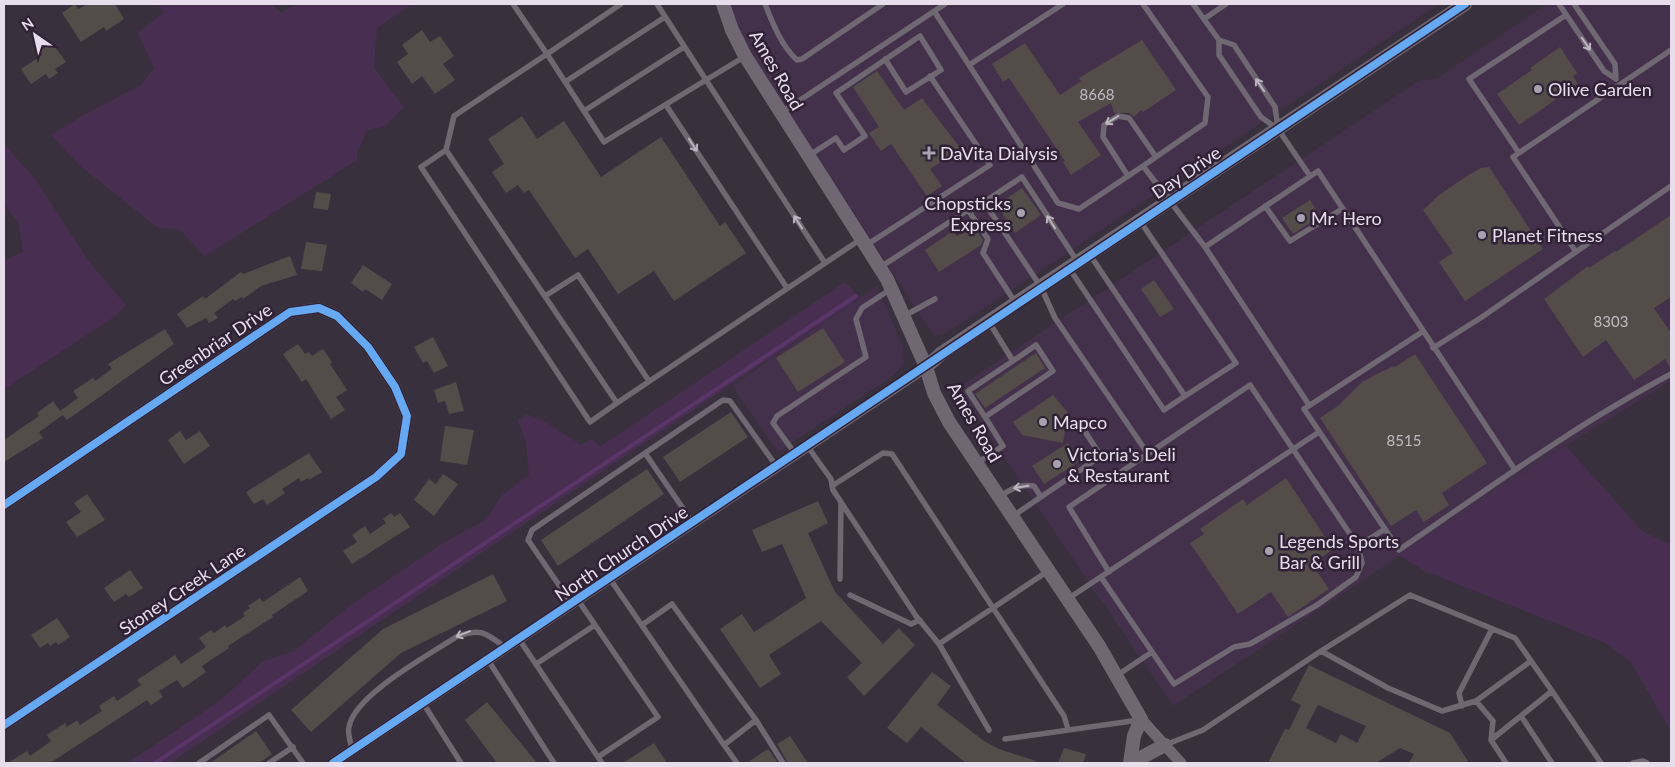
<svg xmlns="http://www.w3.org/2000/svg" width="1675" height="767" font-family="Lato,sans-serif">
<rect width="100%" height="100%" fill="#38303c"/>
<path fill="#43314b" d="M730,4H1439L988,306L944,334L938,335H934L922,318L766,78L741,33Z
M1547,4H1671V381L1566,446L1173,706L964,398L965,383L1420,80L1436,79Z
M877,286L902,345L904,363L893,376L778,452L732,386Z"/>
<path fill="#482f52" d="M157,4H272L281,13L297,4H412L377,28L374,68L404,107L386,126L367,130L357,154V160L205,256L179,229L158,228L79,165L51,135L80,117L141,85L154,68L138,33L164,12Z
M4,144L36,180L90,263L126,305L116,316L4,389V261L23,252L19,224L4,204Z
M845,282L859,296L852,303L170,763H128L222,699L262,662L294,651L348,607L443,543L486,520L502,495L529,475L526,443L518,420L527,414L546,422L581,445L592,439L600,447Z
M1566,446L1642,531L1671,545V731L1630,661L1603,642L1424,571L1399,555Z"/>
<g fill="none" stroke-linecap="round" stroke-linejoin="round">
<path stroke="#5a3569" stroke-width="4" d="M155,763L856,296"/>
</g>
<path fill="#544c49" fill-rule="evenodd" d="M75,4L78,9L87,4H115L124,19L106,31L104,27L81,42L62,13Z
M422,30L430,42L440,36L454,56L443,64L455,80L435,94L422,76L412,84L397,62L408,54L402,45Z
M1142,40L1176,90L1143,112L1141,110L1134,117L1130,113H1114L1111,103L1078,122L1101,155L1071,175L1063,162L1065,161L1009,78L1003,82L992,64L1025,43L1060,95L1081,81L1079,78Z
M52,43L66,62L55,69L58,73L49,79L46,74L31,84L21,69L42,55L40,51Z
M1560,47L1577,73L1573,76L1578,84L1519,125L1497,94L1532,70L1530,68Z
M877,71L904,110L922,98L961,149L930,169L942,186L927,196L891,144L881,151L869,133L879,127L853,87Z
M522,116L537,139L564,121L601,177L661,137L720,226L725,222L746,253L674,301L654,271L618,294L588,249L575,258L529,190L524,193L518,185L506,193L492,172L504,164L488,139Z
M1489,167L1543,249L1465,301L1439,262L1453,253L1423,210L1439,195L1467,176L1481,168Z
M1022,188L1041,215L1015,233L997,205Z
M316,192L331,194L328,210L313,208Z
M1310,200L1320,216L1293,234L1282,218Z
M1671,215V297L1654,308L1671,333V369L1665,359L1634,380L1606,340L1583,357L1544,299L1588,266L1589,268L1615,251L1616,252Z
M974,227L983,240L981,245L939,272L925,250L953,231L957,236Z
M306,242L327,245L322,271L301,269Z
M290,256L297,275L261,286L243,299L242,297L235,301L233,299L214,313L218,318L209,323L206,318L187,328L177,314L203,296L205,299L241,272L243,274Z
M363,265L392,284L382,300L365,289L363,292L351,283Z
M1154,280L1174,309L1160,317L1141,289Z
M823,328L845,362L798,392L776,358Z
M165,329L174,344L67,420L60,411L78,398L73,391L93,378L95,381L112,369L108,364Z
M433,337L448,366L434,373L427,361L423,363L414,347Z
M298,344L305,354L309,352L312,356L323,349L332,362L330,364L347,390L336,397L345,410L331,419L306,379L302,382L283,354Z
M1036,353L1045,368L985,408L975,394Z
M1415,354L1487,463L1442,493L1449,505L1424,522L1416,510L1391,526L1320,418L1339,405L1362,382L1381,372L1394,366L1395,367Z
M456,382L464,411L449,414L445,401L438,403L434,390Z
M1053,395L1068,413L1063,443L1022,435L1013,422Z
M53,401L63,415L39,432L43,438L4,462V440L39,416L37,413Z
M731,412L748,437L680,482L663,457Z
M445,426L474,430L467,465L440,461Z
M180,431L186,440L200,431L210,446L184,464L168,440Z
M1068,443L1080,461L1044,484L1032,466Z
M309,453L322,472L309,480L308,478L301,482L299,478L282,489L285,493L267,505L263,499L254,504L246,492Z
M647,469L664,494L558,566L541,540Z
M443,474L458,484L434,516L414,500L429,479L436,484Z
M1286,478L1333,549L1312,564L1329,589L1288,617L1271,592L1238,614L1190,543L1204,534L1200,529L1243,499L1247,505Z
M87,494L105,520L77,537L66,522L81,512L74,503Z
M818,501L828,523L808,533L835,592L883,644L899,628L915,645L864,696L847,677L862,663L821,621L769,655L781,674L760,688L720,629L742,614L754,632L806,598L782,544L762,552L752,530Z
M391,513L394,517L400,513L410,527L352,564L343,551L357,542L352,535L365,526L370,534L386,523L383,519Z
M130,570L143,588L129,597L126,594L114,602L104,588Z
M493,574L507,601L401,653L311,732L291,710L383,629Z
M300,577L308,591L272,615L273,617L228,646L229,648L202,666L206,672L183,688L177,680L159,691L163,697L151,705L147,700L50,763H8L27,751L30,756L51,741L47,735L65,723L67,727L77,720L80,725L102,711L99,706L114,696L117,701L141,685L137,680L175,655L181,664L206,647L199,638L211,630L214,633L225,625L227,628L245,616L243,613L250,608L248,606L260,598L263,602Z
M57,618L70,637L58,645L56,642L50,646L48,643L40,648L31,635Z
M1309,665L1450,733L1469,763H1409L1414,754L1400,748L1376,763H1268L1285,729L1289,730L1301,705L1291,700ZM1318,705L1366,726L1357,743L1341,734L1336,743L1306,728Z
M932,672L951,686L937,705L984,741L999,749L1036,761L1035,763H966L921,727L907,743L887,728Z
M487,702L537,763H497L465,720Z
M256,731L272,754L259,763H210Z
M790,736L808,763H788L777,744Z
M654,743L667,763H623Z
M1064,748L1086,754L1083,763H1058Z
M766,750H769L778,763H747Z"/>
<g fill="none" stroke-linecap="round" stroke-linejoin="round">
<path stroke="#6f6872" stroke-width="5.5" d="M513,4L547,54L454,116L446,150L421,167L590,422L617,403
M621,4L547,54L604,142L706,80L825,263
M657,4L706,80L744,57
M765,4C773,24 781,45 797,60L802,59L883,4
M1063,4L969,65L1058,203L1079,209L1143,166
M1143,4L1208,97L1205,123L1143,166L1205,247L1309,405
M1193,4L1219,40L1234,45L1275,107L1278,128
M1559,4L1604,71L1616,79L1615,64L1574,4
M934,11L969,65
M1204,19L1226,4
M1219,40V55L1261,117L1278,129L1310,176
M565,82L665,17
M666,105L787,288
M584,111L684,47
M782,112L945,4
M446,150L617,403L861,239
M1519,153L1469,79L1566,15
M808,156L836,138L844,150L865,136L836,93L920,36L941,70L906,92L885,59
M1128,176L1103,137L1104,125L1118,116L1129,118L1156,157
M1265,206L1290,241L1342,209
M865,246L990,165L930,76
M1205,247L1318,171L1515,470
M1576,252L1513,157L1671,50
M1090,255L1185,396L1236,363L1140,221
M1077,261L1022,177L984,202L1041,287L1055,318L1148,454
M879,268L968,210L988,239L983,253L1015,302
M1069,268L1164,410L1185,396
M545,296L578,275L649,381
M904,316L935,299
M989,322L1013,361L968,391L985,417L1053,371L1036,345L1013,361
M1433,348L1482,317L1671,186
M808,447L831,479L833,490L916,616L939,644L989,730
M645,453L693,523
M796,455L773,423L777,416L866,357L856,319L862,308L891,289
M977,463L1003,446L985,417
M832,486L883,453L892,454L1064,716L1068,729
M1000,496C1012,489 1019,484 1034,486L1041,497
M1013,516L1101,456L1082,427
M1385,529L1304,409L1422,332
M1358,546L1385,529L1399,550C1488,489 1575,425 1671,374
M1101,577L1174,684L1234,647L1250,644L1317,605L1356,577L1362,563L1358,546L1250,385L1069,507L1109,572
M610,579L724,745L756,720L672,604L642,625
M840,579L841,502
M850,595L911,624L920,620
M1069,598L1319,432
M578,600L658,717L598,757
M572,604L528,540L532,530L723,400L730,401L777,467
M519,639L602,763
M939,644L1048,571
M1321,651L1410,595L1515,638L1552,691
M488,660L554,763
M536,664L595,625
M1116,676L1152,652
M1476,701L1531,661
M423,703L461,763
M1462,706L1459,693L1492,629
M1521,716L1552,763
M756,720L783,763
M1005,739L1139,720
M1491,740L1552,691L1601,763
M724,745L737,763
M1165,745L1203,730L1321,651L1388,688L1442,711L1476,701L1493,721L1491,740L1506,763
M352,750C351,743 347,733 349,727C354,695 429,655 456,637C481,627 486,633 506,648
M199,763L269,715L303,763
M269,763L293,747
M1633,763L1643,761L1647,763"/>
<path stroke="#6f6872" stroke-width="11" d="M4,505L290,312L319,308L337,316L368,347L395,387L407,416L401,454L376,477L4,725
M1141,719L1181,763
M333,763L926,367"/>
<path stroke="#6f6872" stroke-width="14" d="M723,4L732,30L745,56L887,279L926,367L934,393L949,422L1099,646L1141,719L1134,736L1130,763
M926,367L942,353L1016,303L1465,4
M1131,763L1165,745"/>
<defs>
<path id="cycleway" d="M4,505L290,312L319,308L337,316L368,347L395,387L407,416L401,454L376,477L4,725
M333,763L1465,4"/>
</defs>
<use href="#cycleway" stroke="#302136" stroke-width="11"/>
<use href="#cycleway" stroke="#66a8f1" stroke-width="8"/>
</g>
<defs><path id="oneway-shaft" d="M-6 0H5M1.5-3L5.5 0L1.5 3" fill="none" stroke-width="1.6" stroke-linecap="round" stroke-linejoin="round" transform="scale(1.25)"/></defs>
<g stroke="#bdb4c1">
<use href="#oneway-shaft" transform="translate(1586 44) rotate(56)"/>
<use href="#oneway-shaft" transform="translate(1260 85) rotate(-124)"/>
<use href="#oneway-shaft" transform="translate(1112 120) rotate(148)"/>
<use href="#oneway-shaft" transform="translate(693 145) rotate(57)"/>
<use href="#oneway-shaft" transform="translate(798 222) rotate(-123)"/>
<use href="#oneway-shaft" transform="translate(1051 222) rotate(-123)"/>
<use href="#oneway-shaft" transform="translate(1021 487) rotate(171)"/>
<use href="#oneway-shaft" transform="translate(463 634) rotate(158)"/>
</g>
<g fill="#aaa0ae" stroke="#302136" stroke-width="2">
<circle cx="1538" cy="89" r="5"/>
<path d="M926.5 145.5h5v5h5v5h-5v5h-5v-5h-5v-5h5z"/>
<circle cx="1021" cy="213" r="5"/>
<circle cx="1301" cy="218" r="5"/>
<circle cx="1482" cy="235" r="5"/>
<circle cx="1043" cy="422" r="5"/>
<circle cx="1057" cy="464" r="5"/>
<circle cx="1269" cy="551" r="5"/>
</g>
<g text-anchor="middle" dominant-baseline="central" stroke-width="5" stroke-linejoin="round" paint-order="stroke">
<g font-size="15" fill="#c2b9c2">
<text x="1097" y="94">8668</text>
<text x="1611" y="321">8303</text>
<text x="1404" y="440">8515</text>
</g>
<g font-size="18" fill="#e7ddeb" stroke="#302136">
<text transform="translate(777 70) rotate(60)">Ames Road</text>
<text transform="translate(1186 172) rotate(-34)">Day Drive</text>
<text transform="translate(215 344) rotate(-34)">Greenbriar Drive</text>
<text transform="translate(975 422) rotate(60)">Ames Road</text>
<text transform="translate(621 553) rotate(-34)">North Church Drive</text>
<text transform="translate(182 589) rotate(-34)">Stoney Creek Lane</text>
</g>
<g font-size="18" fill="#e7ddeb" stroke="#302136" text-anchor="start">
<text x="1548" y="89">Olive Garden</text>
<text x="940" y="153">DaVita Dialysis</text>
<text x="1011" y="203" text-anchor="end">Chopsticks<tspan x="1011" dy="21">Express</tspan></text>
<text x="1311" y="218">Mr. Hero</text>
<text x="1492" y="235">Planet Fitness</text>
<text x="1053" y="422">Mapco</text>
<text x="1067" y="454">Victoria's Deli<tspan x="1067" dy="21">&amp; Restaurant</tspan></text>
<text x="1279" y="541">Legends Sports<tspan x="1279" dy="21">Bar &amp; Grill</tspan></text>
</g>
</g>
<rect width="1675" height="767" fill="none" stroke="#e7ddeb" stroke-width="10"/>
<g transform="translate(35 35) rotate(326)" stroke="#302136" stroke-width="4" paint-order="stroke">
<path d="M0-4L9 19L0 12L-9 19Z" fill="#e7ddeb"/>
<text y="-8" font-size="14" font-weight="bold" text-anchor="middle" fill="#e7ddeb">N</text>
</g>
</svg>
